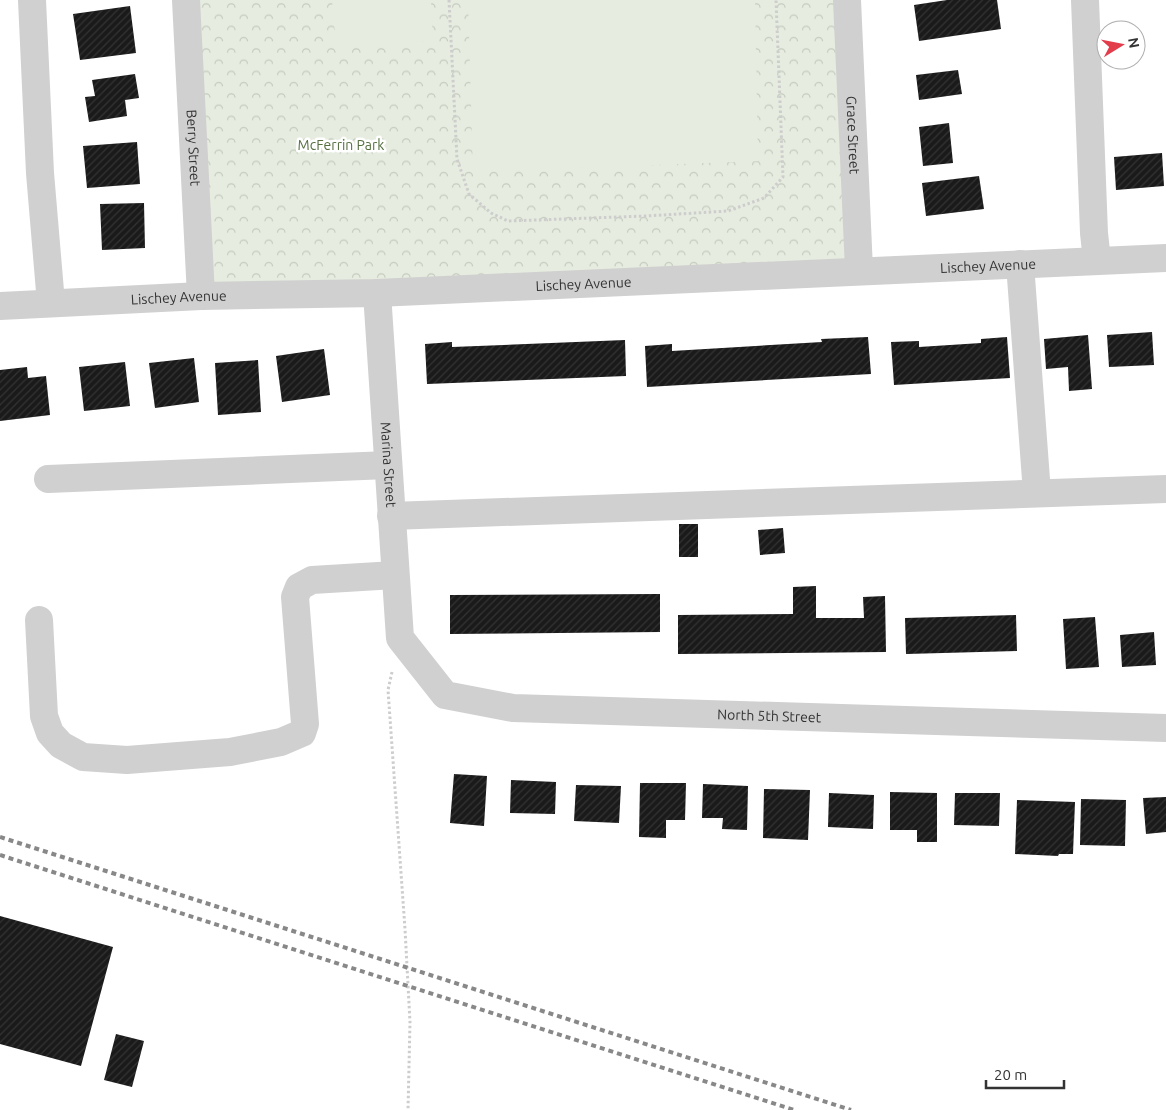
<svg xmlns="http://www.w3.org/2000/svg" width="1166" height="1110" font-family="Ubuntu,sans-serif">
<defs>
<pattern id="park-crowns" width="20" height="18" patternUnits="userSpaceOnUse" patternTransform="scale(1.25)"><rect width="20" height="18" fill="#e6ecdf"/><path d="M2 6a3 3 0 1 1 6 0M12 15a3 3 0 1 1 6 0" fill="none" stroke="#c6cbc0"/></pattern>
<pattern id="building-hatch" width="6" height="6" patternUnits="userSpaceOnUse" patternTransform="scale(1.25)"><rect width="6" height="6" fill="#1a1a1a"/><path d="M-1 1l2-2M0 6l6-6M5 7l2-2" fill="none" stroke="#333"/></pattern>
</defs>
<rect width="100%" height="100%" fill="#fff"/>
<path fill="url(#park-crowns)" d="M186,0H846L859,270L201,296Z"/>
<path fill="#e6ecdf" d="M332,0H431L433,41L336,46Z
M468,0H755L758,161L473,172Z"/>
<path fill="url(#building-hatch)" d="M947,0H997L1001,29L919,41L914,5Z
M130,6L136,53L80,60L73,14Z
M958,70L962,94L919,100L916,75Z
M135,74L139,98L125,100L127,116L89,122L85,97L95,96L92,80Z
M949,123L953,163L923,166L919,127Z
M137,142L140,184L87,188L83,146Z
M1162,153L1164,186L1116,190L1114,157Z
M979,176L984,209L926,216L922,183Z
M144,203L145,248L102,250L100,204Z
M1152,332L1154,365L1109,367L1107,335Z
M1088,335L1092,389L1069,391L1068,367L1046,369L1044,339Z
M868,337L871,374L647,387L645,346L672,344V351L822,342L821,339Z
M1007,337L1010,378L894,385L891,342L919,341V347L981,343V339Z
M625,340L626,376L427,384L425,344L452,342V347Z
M324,349L330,395L282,402L276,356Z
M194,358L199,402L155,408L149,363Z
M258,360L261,412L218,415L215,363Z
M125,362L130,406L84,411L79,367Z
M27,367L28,378L46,376L50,415L0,421V370Z
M679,524H698V557H679Z
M783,528L785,553L760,555L758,530Z
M816,586V618H864L863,597L885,596L886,652L678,654V615L793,614V587Z
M660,594V632L450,634V595Z
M1016,615L1017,651L906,654L905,618Z
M1095,617L1099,667L1066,669L1063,619Z
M1154,632L1156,665L1122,667L1120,635Z
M454,774L487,776L484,826L450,823Z
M511,780L556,782L555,814L510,813Z
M640,783H686L685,820H666V838L639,837Z
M703,784L748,786L747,830L722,829L723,818H702Z
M576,785L621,786L619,823L574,821Z
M764,789L810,790L808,840L763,838Z
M890,792L937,793V842H917V830H890Z
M829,793L874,795L873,829L828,827Z
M955,793H1000L999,826L954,825Z
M1166,797V832L1146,834L1143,798Z
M1081,799L1126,800L1125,846L1080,845Z
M1017,800L1075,802L1073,854H1059L1058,856L1015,854Z
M0,916L113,947L81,1066L0,1044Z
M116,1034L144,1041L132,1087L104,1080Z"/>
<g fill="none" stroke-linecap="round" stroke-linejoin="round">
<path stroke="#cdcdcd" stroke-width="3" stroke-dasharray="2.5 2.5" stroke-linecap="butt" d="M449,0L457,159L469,194L491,213L508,221L646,216L728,211L764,198L783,177L776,0
M392,672L388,690L405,929L410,1022L408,1110"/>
<g stroke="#d0d0d0" stroke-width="28">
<path d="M32,0L40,173L51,303"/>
<path id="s1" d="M186,0L201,296"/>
<path id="s2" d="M847,0L859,270"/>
<path d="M1085,0L1094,233L1097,261"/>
<path d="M1020,264L1037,493"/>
<path id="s3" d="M377,293L400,638L445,695L513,708L1166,728"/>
<path id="s4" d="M0,306L201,296L377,293L1166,258"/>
<path d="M48,479L388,465"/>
<path d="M391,516L1166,489"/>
<path d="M39,620L44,716L50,733L61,745L83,757L127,760L230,752L281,742L302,733L305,724L295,597L299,587L312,580L395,575"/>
</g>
<path stroke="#888" stroke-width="4" stroke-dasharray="5 4" stroke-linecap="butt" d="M0,837L851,1110
M0,855L794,1110"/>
</g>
<g text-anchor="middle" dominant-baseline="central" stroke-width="5" stroke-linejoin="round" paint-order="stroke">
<g font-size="14" fill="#333" stroke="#fff">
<text stroke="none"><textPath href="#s2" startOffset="135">Grace Street</textPath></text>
<text stroke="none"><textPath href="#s1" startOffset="148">Berry Street</textPath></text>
<text stroke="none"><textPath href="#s4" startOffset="989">Lischey Avenue</textPath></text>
<text stroke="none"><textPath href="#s4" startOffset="584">Lischey Avenue</textPath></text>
<text stroke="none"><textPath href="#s4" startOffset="179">Lischey Avenue</textPath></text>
<text stroke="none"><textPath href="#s3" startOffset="172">Marina Street</textPath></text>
<text stroke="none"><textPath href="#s3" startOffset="744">North 5th Street</textPath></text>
</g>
<g font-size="14" fill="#566f40" stroke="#fff">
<text x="341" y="145">McFerrin Park</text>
</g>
</g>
<g transform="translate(1121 45) rotate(80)"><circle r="24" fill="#ffffff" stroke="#adadad"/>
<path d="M0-4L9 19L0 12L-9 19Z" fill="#e33c4b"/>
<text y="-8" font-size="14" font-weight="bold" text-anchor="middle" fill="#333333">N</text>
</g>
<path d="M986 1080v8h78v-8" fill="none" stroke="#333333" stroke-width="2.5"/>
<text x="994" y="1080" font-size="15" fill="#333333" stroke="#ffffff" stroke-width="4" paint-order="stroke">20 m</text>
</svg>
